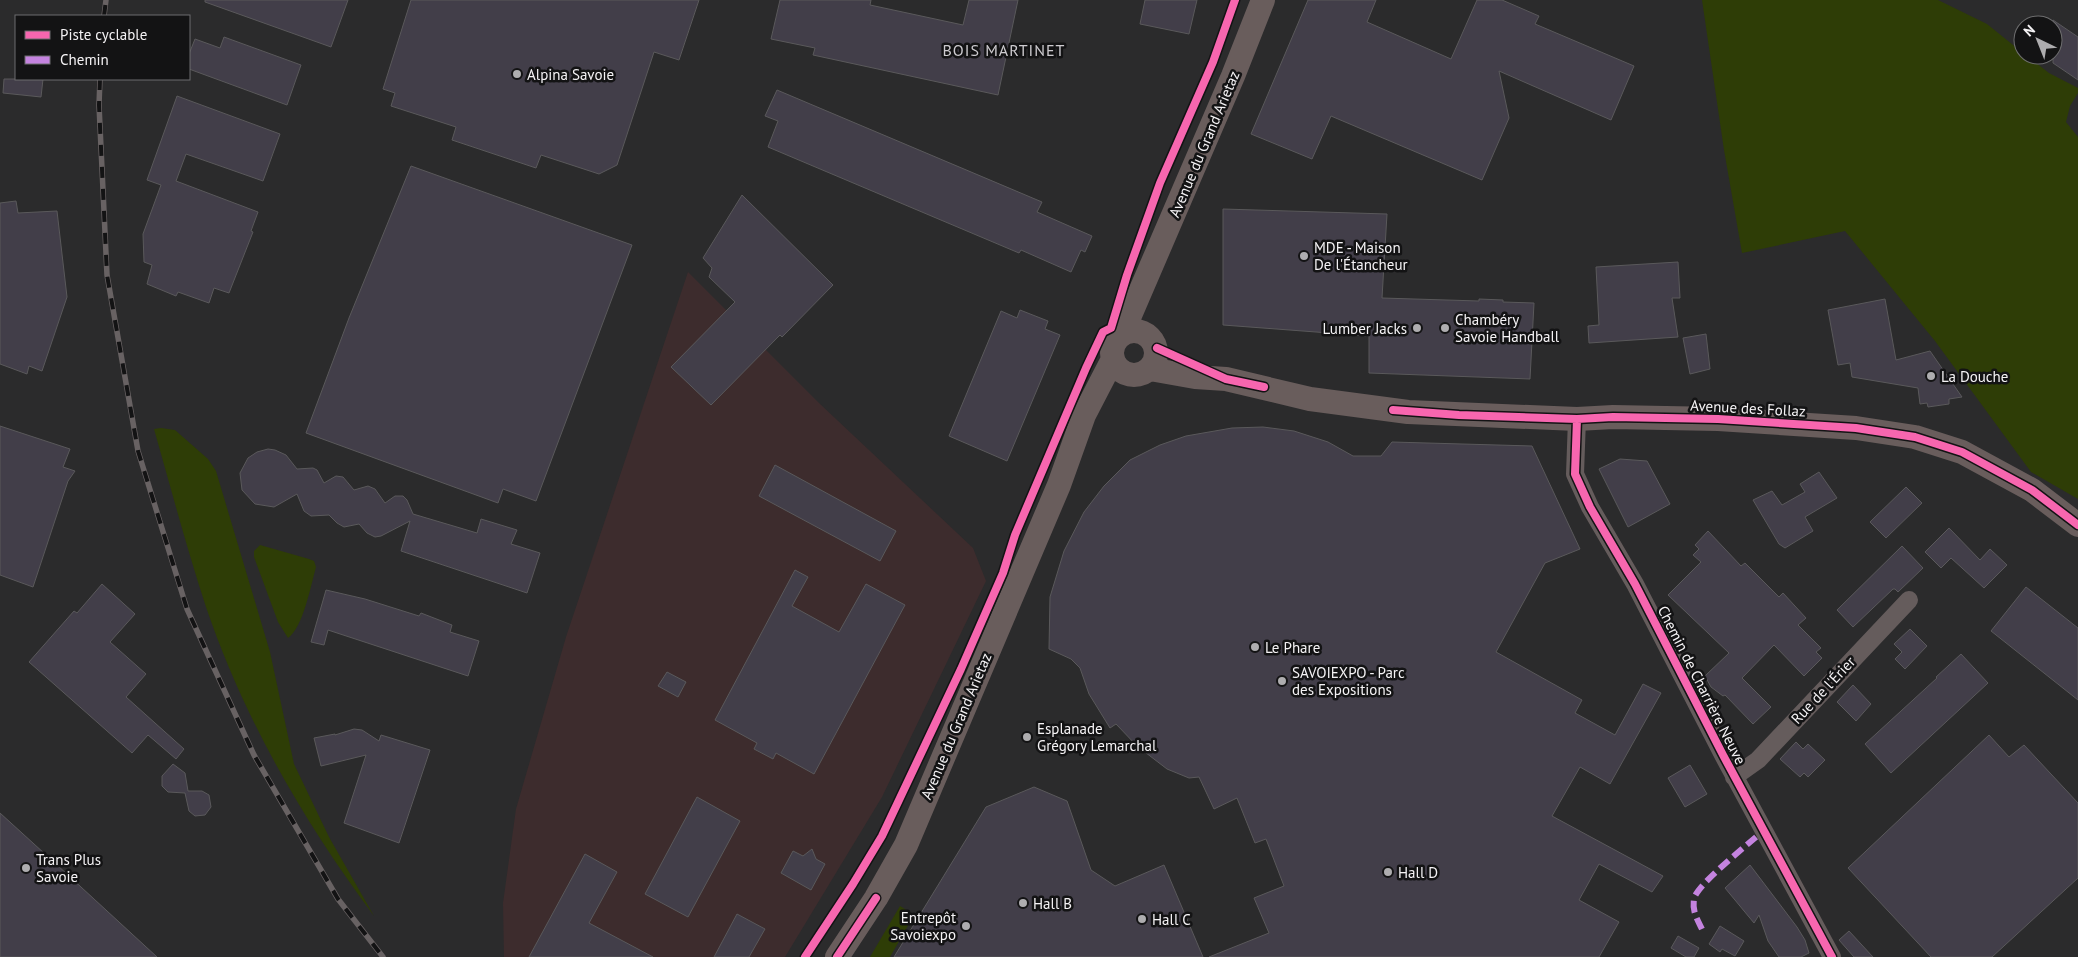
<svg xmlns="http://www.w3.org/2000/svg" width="2078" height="957" font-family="'PT Sans',sans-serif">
<rect width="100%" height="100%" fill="#2b2b2c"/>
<path fill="#3d2c2d" d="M688,272L819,403L973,548L986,581L882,797L785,957H504L503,903L516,809L566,637Z"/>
<path fill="#2e3d06" d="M1702,0H1938L1987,24L2023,53V55H2026L2049,73L2078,88V93L2070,106L2066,122L2078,137V499L2031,472L1935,341L1845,231L1742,253L1724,150Z
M161,428L175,430L208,459L216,471L270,652L294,764L329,837L374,916C304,822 244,719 206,607C187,549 171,489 154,429Z
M260,545L309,559L314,561L316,567C311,585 303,628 288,638L278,622L254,557V551Z
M900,906L914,915L890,957H870Z"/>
<path fill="#423e49" stroke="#5a595b" d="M205,0H348L331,47L205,2Z
M411,0H699L679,60L654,52L617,165L599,174L541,155L536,168L452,140L456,127L391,106L395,93L383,89Z
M780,0H871L870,5L963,25L969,0H1018L998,95L813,55L815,48L771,39Z
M1145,0H1197L1189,34L1140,24Z
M1308,0H1376L1367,22L1451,59L1477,0H1502L1539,16L1535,24L1634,66L1611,120L1499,71L1509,118L1482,180L1331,116L1312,159L1251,134Z
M2053,20L2078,37V80L2053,63Z
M224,37L301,65L287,105L189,69V54L195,39L220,48Z
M4,79H43L41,97L3,93Z
M777,90L1042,202L1037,212L1092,236L1085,252L1081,250L1071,272L1021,250L1019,253L768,147L778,121L765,116Z
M177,96L280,134L263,181L186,154L176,181L258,212L251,231L253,232L229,293L214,288L209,303L178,292L176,296L147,284L152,265L144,262L143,234L161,185L147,180Z
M411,166L632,245L536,501L503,489L498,503L306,433L349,318Z
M742,195L833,285L782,337L780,335L711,405L671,367L735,302L709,277L712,268L703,258Z
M16,201L18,213L57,211L67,297L42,371L29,366L27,374L0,364V203Z
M1223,209L1387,214L1382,298L1479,301V299L1503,300V302L1534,303L1530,379L1369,373V336L1223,325Z
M1678,262L1680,298H1672L1678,337L1589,343L1588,326L1599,325L1596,267Z
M1885,299L1896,360L1930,351L1962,397L1949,399V404L1928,407L1927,403L1920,404L1918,388L1852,377L1850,363L1838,365L1828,310Z
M1020,310L1048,321L1045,329L1060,335L1007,461L949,436L1001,311L1017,318Z
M1706,334L1710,369L1690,374L1683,338Z
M0,426L70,449L63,467L75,471L68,481L33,587L0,575Z
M1263,427L1294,431L1328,442L1353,456H1381L1392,442L1532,446L1580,549L1545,563L1496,652L1582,700L1575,713L1615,735L1643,684L1661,693L1610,784L1580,767L1552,816L1663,876L1652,892L1599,864L1579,900L1619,922L1599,957H1209L1269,933L1254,898L1284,886L1266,839L1255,843L1237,798L1214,809L1199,777L1189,778L1167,769L1137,746L1116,724L1110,728L1089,694L1080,668L1071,659L1049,649L1050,597L1064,551L1084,512L1104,486L1130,460L1160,445L1186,436L1232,428Z
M268,449L275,450L286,455L297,469L313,468L317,470L324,483L336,476L343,477L354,490L368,486L375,489L385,503L395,496H403L407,500L413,514L477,533L481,519L517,530L511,544L540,553L527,593L401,551L410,521L381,536L375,537L367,533L359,524L344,527L337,523L329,515L311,516L304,511L297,494L274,507L255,504L242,490L240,473L248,458L257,452Z
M1620,459L1647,461L1670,504L1628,527L1599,469Z
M775,465L896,531L880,561L759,496Z
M1819,472L1837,498L1805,517L1813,531L1785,548L1779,544L1753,500L1772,491L1782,505L1805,492L1800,484Z
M1906,487L1922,503L1886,538L1870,522Z
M1949,528L1980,560L1990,549L2007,565L1984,588L1951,558L1941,568L1925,552Z
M1708,531L1741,566L1745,563L1779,597L1783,593L1806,618L1798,625L1821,648L1816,652L1822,658L1804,676L1774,645L1742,678L1771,707L1753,724L1725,695L1723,696L1711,687L1705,676L1729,653L1668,595L1701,562L1693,555L1699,549L1695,545Z
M1902,546L1923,568L1898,592L1895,589H1893L1853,627L1837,610Z
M795,570L808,577L792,606L839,632L866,584L905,605L814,774L776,753L773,759L754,749L757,743L715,720Z
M102,584L135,614L110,642L146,674L126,697L184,749L176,759L148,735L132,753L29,662L74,611L77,613Z
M2026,587L2078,628V700L1991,631Z
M326,590L365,599L419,616L421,613L452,625L450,632L479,641L468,676L328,630L324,645L311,642Z
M1910,629L1927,646L1905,669L1895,659L1902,652L1894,644Z
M1961,654L1988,683L1891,773L1865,744L1937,678L1936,677Z
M667,672L686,682L678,697L658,686Z
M1853,685L1871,704L1856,721L1837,702Z
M354,729L362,730L379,741L381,735L430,750L399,843L344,823L366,755L321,766L314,738L335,734V735Z
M1989,735L2009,757L2024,745L2078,803V878L1992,957H1931L1848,868Z
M1796,742L1803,749L1808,744L1825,760L1808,777L1804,773L1800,777L1780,759Z
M173,764L185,773L188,791H202L209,795L211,807L205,815L195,816L189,811L185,793L168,792L162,786V776Z
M1690,765L1707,794L1685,807L1668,778Z
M1034,787L1067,801L1091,870L1115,886L1164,865L1203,957H894L986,807Z
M697,797L740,821L688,917L645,894Z
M0,813L56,864L157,957H0Z
M812,849L816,859L825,864L811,890L781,873L793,851L803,856Z
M585,854L617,872L589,923L653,957H529Z
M1750,865L1797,927L1805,940L1809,953L1801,957H1779L1768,941L1759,915L1754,923L1725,888Z
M737,914L765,929L749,957H714Z
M1720,926L1744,941L1735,956L1722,949L1720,952L1709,944Z
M1849,931L1873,957H1854L1839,940Z
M1678,936L1699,948L1694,957H1686L1671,948Z"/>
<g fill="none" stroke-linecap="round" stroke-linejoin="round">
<path stroke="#655c5c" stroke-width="18" d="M1577,419L1575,474L1590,507L1635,584L1723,755L1832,957
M1734,777L1758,760L1909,600"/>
<path stroke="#695d5c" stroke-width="24" d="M1112 353a22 22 0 1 1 44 0a22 22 0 1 1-44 0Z
M1122,334L1233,76L1263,0
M1150,369L1195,377L1226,379L1310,399L1408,412L1577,419L1613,417L1718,419L1856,428L1915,437L1962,452L2032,490L2078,525
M837,957L876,898L906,845L1059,485L1084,415L1113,359"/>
<defs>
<path id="rail" d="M104,16L106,0
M100,79L99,105L107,275L138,451L187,609L254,755L338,899L383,957"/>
</defs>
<use href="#rail" stroke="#686263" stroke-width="5.5"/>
<use href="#rail" stroke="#131314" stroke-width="4" stroke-dasharray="11" stroke-linecap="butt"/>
<path stroke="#c483df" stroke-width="6" stroke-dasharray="12 6" stroke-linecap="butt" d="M1702,929C1697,919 1692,911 1694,899C1696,885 1750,843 1763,831"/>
<defs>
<path id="cycleway" d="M1157,348L1226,379L1264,387
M1393,410L1459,415L1577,419L1613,417L1718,419L1856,428L1915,437L1962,452L2032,490L2078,525
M1577,419L1575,474L1590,507L1635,584L1723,755L1832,957
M805,957L853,884L882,836L961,669L1003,573L1015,535L1086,368L1103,332L1111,328L1127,275L1160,183L1213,62L1235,0
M837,957L876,898"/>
</defs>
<use href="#cycleway" stroke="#131314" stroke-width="11"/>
<use href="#cycleway" stroke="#f766af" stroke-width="8"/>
</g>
<g fill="#aeadaf" stroke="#131314" stroke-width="2">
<circle cx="517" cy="74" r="5"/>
<circle cx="1304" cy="256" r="5"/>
<circle cx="1417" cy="328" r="5"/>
<circle cx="1445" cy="328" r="5"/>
<circle cx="1931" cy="376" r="5"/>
<circle cx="1255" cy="647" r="5"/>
<circle cx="1282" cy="681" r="5"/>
<circle cx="1027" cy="737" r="5"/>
<circle cx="26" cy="868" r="5"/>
<circle cx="1388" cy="872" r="5"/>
<circle cx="1023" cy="903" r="5"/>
<circle cx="1142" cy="919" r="5"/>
<circle cx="966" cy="926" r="5"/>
</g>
<g text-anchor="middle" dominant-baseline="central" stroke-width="5" stroke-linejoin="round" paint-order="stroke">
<g font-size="15" fill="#f5f3f5" stroke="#131314" text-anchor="start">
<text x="527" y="74">Alpina Savoie</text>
<text x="1314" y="247">MDE - Maison<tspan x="1314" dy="17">De l'Étancheur</tspan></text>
<text x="1455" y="319">Chambéry<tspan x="1455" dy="17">Savoie Handball</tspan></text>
<text x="1407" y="328" text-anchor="end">Lumber Jacks</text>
<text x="1941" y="376">La Douche</text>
<text x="1265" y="647">Le Phare</text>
<text x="1292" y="672">SAVOIEXPO - Parc<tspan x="1292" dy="17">des Expositions</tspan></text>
<text x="1037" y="728">Esplanade<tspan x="1037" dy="17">Grégory Lemarchal</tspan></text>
<text x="36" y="859">Trans Plus<tspan x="36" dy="17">Savoie</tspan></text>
<text x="1398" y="872">Hall D</text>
<text x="1033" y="903">Hall B</text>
<text x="956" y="917" text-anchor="end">Entrepôt<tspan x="956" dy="17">Savoiexpo</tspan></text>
<text x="1152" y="919">Hall C</text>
</g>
<g font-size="15" fill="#f5f3f5" stroke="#131314">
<text transform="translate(1204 144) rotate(-67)">Avenue du Grand Arietaz</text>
<text transform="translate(1748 408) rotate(3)">Avenue des Follaz</text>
<text transform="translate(1702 685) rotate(63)">Chemin de Charrière Neuve</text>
<text transform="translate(1823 690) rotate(-47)">Rue de l'Érier</text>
<text transform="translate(956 726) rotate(-67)">Avenue du Grand Arietaz</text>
</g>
<g font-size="16" letter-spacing="1" fill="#cdcbcf" stroke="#131314">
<text x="1004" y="50">BOIS MARTINET</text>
</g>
</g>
<rect x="15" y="15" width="175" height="65" fill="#131314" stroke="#6d6d6e"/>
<rect x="25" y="31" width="25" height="8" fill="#f766af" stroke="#6d6d6e"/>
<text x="60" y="40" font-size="15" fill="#f5f3f5">Piste cyclable</text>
<rect x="25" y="56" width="25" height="8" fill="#c483df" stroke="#6d6d6e"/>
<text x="60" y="65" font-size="15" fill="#f5f3f5">Chemin</text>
<g transform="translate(2038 40) rotate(317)"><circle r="24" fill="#131314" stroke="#6d6d6e"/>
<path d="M0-4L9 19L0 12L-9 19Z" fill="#aeadaf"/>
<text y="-8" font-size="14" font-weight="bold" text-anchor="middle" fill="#f5f3f5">N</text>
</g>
</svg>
